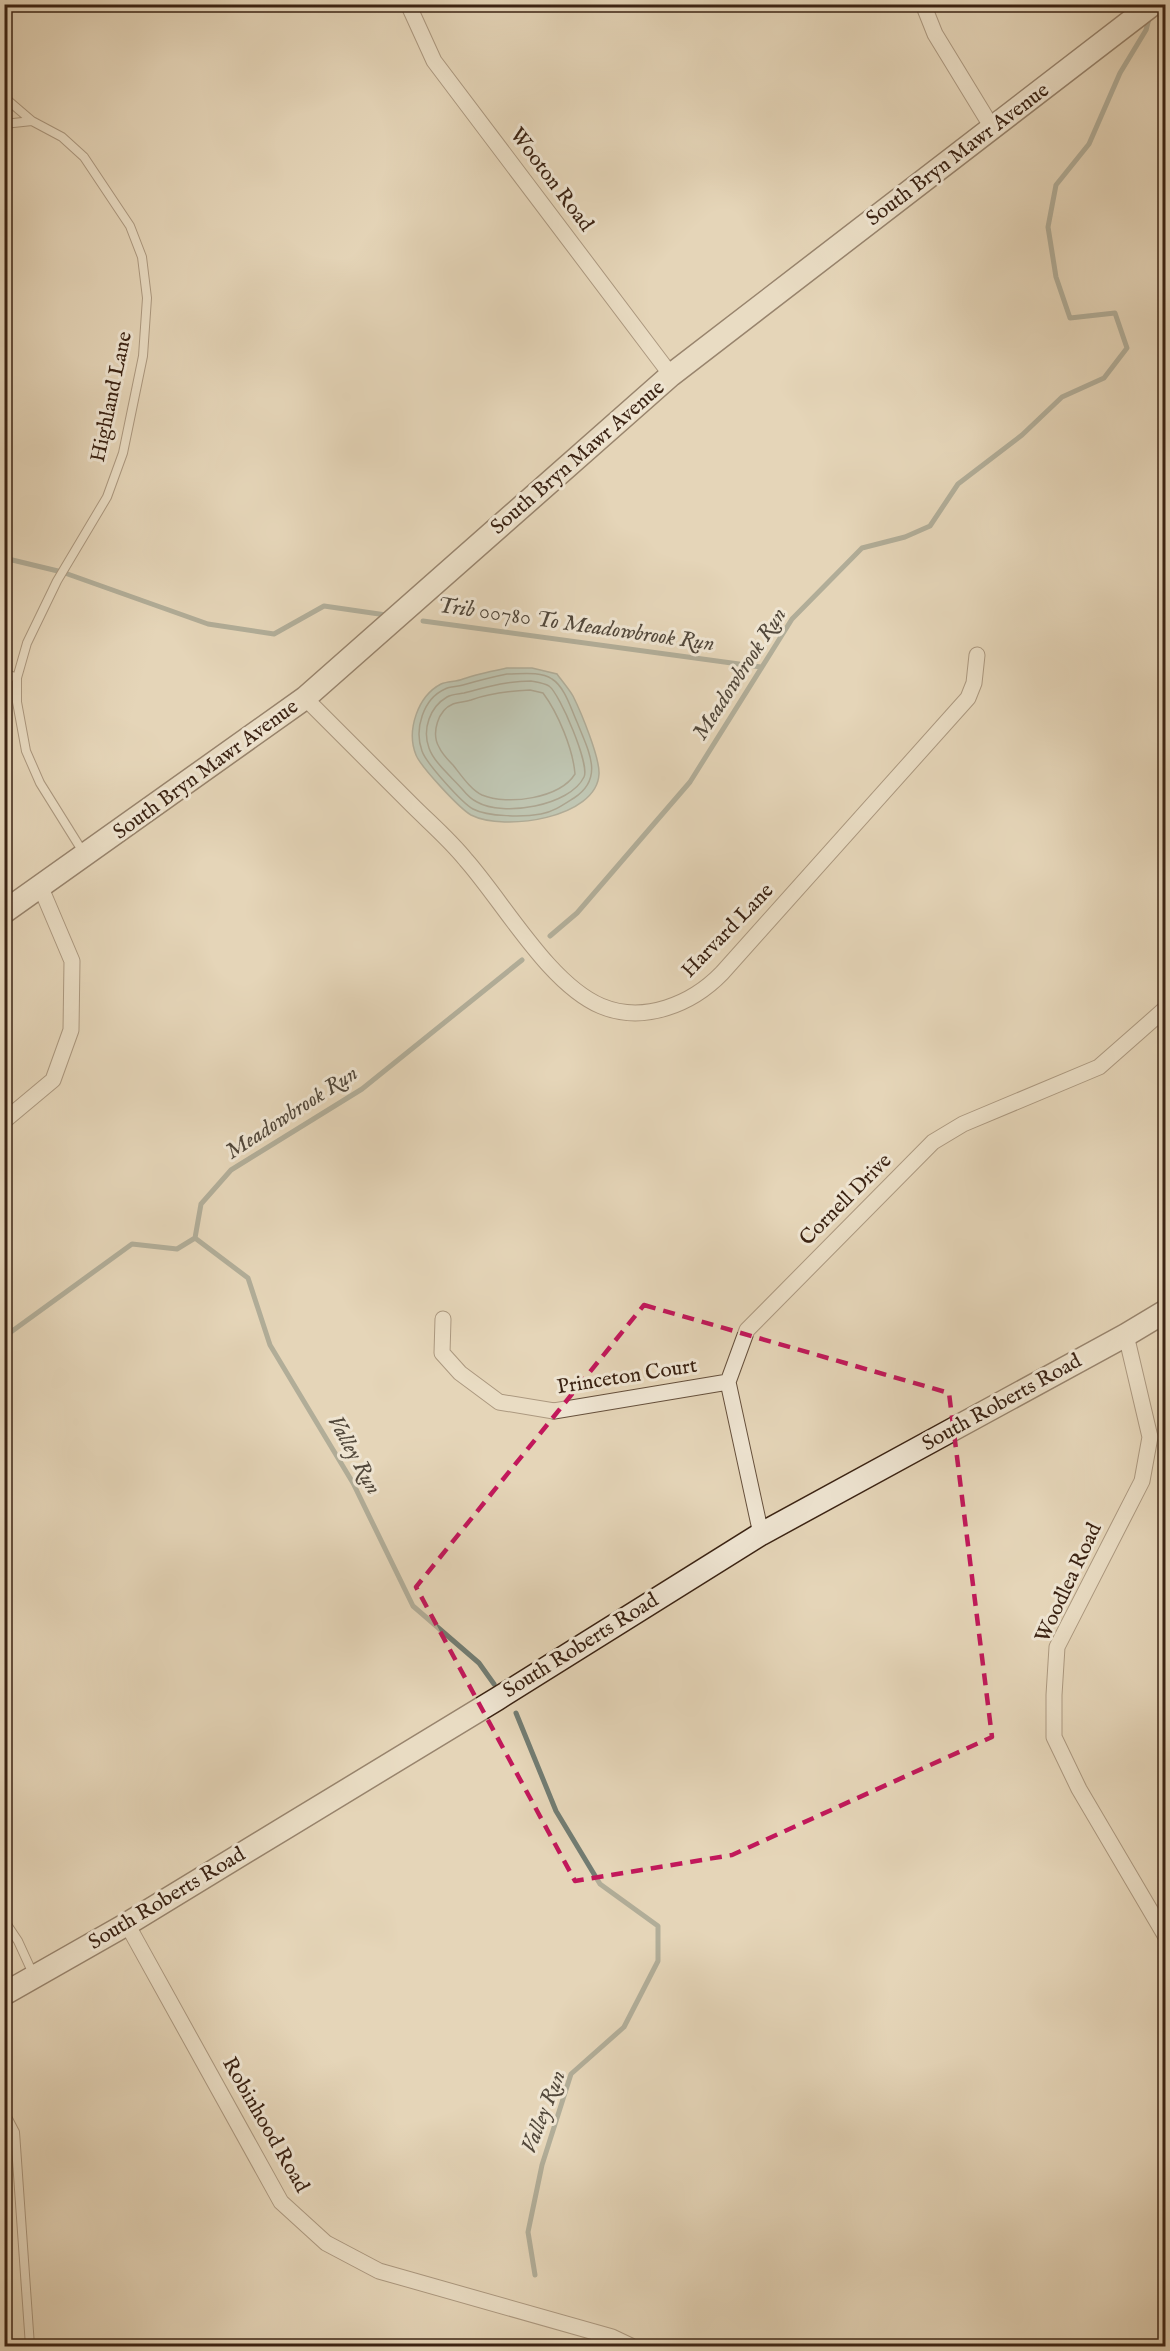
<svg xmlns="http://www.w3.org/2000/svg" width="1170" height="2351" font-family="'IM FELL English',serif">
<rect width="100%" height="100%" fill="#e5d5b8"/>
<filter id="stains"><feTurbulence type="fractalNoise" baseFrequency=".00333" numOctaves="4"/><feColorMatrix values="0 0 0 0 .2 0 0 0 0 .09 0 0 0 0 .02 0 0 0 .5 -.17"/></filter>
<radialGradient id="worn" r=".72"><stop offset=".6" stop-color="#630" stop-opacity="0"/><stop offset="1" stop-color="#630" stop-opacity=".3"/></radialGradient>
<path fill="#96b8b2" stroke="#727c72" stroke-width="1.5" d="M507,668H532L557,674C562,681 569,689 573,696C581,712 600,758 599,774C597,818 504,832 471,815C459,808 421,767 416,755C406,730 418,696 441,684C448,681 456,682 463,679C476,674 492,671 507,668Z"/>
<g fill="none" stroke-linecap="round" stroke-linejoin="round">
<path stroke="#686e62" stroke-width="1.5" d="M507,674C521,674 540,671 552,679C565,687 571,709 577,722C588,750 605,778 574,798C563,805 553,812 541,814C524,817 488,817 473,809C462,803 426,763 422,751C414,729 423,699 445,689C450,686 457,687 463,685C477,681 492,677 507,674Z
M531,681C536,682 544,683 549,686C560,694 590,765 584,777C570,806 503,817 477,802C471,799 467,795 463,790C453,778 434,763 429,748C422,729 430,707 447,697C452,694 459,694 464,693C487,687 507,681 531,681Z
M530,690L543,693C558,713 573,749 575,774C560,798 508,806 482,795C471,790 461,775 453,765C448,760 442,754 439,747C431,733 438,710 453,704C458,702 465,702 471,700C490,693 510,691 530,690Z"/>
<path stroke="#727c72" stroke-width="5" d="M4,558L62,572L208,624L274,634L324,606L386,615
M423,621L761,667
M550,936L577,913L690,782L792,619L862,548L905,537L930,526L958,484L1022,435L1062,397L1104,378L1127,348L1115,313L1070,318L1056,277L1048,227L1056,185L1089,144L1120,73L1146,30L1150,15
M195,1238L248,1278L270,1345L353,1483L413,1606L479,1663L494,1684
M4,1337L132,1244L177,1249L195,1238L201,1204L231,1170L362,1089L522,960
M516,1713L556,1811L600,1884L658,1926V1961L624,2027L571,2074L542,2165L528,2232L535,2275"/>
<defs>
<path id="lane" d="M4,97L32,121
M4,124L32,121L62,137L84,157L130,226L142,257L147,298L143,356L123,453L107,497L57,581L27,643L17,678V702L26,751L40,783L83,852
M4,673L17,678
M4,1920L18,1941L34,1976
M4,2111L15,2132L30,2346"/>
<path id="street" d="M408,4L434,61L671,375
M923,4L935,34L993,129
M305,698C341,734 376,769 412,805C430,823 450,840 466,860C504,903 549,984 601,1006C644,1024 692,1004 722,973L968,698L974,683L977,655
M4,1121L53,1080L71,1030L72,961L41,888
M443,1319L442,1353L460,1373L499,1402L554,1411L728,1382
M1126,1335L1150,1437L1142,1481L1057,1647L1054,1695V1737L1079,1789L1166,1937
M761,1534L728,1382L747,1330L933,1142L963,1124L1099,1067L1166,1008
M127,1924L281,2202L326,2243L379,2271L612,2337L631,2346"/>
<path id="secondary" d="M4,912L305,698L671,375L1153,4
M4,1994L127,1924L288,1826L497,1699L761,1534L1126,1335L1166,1311"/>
</defs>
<use href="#lane" stroke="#66503c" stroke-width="10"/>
<use href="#street" stroke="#66503c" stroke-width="17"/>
<use href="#secondary" stroke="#3b2313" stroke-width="25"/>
<use href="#lane" stroke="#eee4d1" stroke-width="8"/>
<use href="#street" stroke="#eee4d1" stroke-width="15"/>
<use href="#secondary" stroke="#eee4d1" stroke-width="22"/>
</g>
<path d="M0 0H1170V2351H0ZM644,1305L949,1393L992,1737L732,1855L575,1881L416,1587Z" fill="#e5d5b8" fill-opacity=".55" fill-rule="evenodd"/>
<path fill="none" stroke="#c2185b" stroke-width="4.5" stroke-dasharray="12 8" stroke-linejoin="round" d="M644,1305L949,1393L992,1737L732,1855L575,1881L416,1587Z"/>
<g text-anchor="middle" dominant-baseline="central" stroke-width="6" stroke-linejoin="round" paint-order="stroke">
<g font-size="21" fill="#3b2313" stroke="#eee4d1">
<text transform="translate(958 155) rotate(-37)">South Bryn Mawr Avenue</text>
<text transform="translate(551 180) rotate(53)">Wooton Road</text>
<text transform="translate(112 397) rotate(-78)">Highland Lane</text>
<text transform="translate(578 458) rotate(-41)">South Bryn Mawr Avenue</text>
<text transform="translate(206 770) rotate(-36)">South Bryn Mawr Avenue</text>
<text transform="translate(728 931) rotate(-46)">Harvard Lane</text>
<text transform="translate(846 1200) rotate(-45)">Cornell Drive</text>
<text transform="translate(627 1377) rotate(-9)">Princeton Court</text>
<text transform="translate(1002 1403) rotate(-29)">South Roberts Road</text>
<text transform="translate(1069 1583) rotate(-65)">Woodlea Road</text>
<text transform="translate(581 1646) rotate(-32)">South Roberts Road</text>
<text transform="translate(167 1899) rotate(-31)">South Roberts Road</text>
<text transform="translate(265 2125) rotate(60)">Robinhood Road</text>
</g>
<g font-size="22" font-style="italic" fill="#52483b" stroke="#eee4d1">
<text transform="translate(576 625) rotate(8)">Trib 00780 To Meadowbrook Run</text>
<text transform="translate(740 674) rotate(-57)">Meadowbrook Run</text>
<text transform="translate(292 1113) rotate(-33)">Meadowbrook Run</text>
<text transform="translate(354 1455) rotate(61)">Valley Run</text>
<text transform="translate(544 2112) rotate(-69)">Valley Run</text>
</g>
</g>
<rect width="1170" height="2351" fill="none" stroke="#e5d5b8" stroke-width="24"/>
<rect x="6" y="6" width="1158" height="2339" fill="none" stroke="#3b2313" stroke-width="3"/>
<rect x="12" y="12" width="1146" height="2327" fill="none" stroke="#3b2313" stroke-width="1.5"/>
<rect width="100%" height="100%" filter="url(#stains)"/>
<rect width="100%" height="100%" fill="url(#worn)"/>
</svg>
